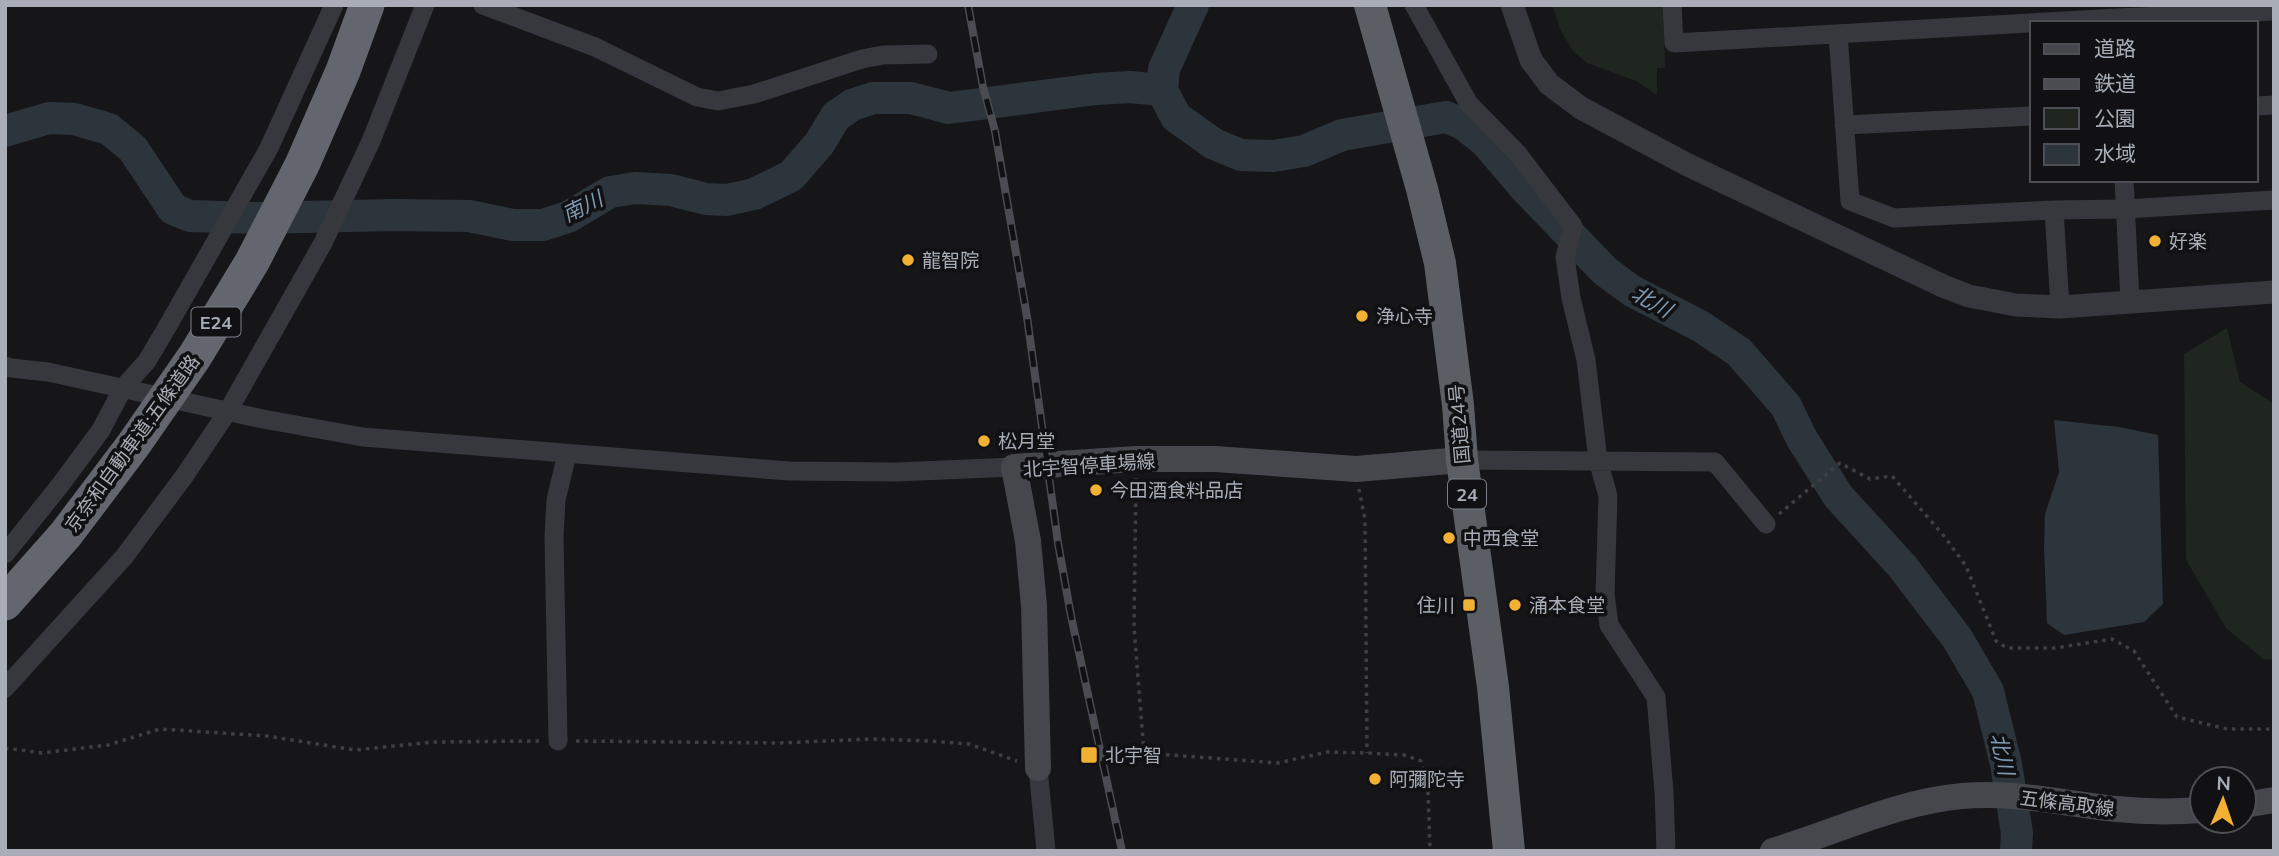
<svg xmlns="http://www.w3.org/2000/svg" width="2279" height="856" font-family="Mulish,'Noto Sans JP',sans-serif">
<rect width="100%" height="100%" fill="#161618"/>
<path fill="#1e261f" d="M1552,5H1663L1665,68H1657V95L1636,81L1587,63L1573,51L1561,31Z
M2227,328L2240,382L2274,404V660L2263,659L2226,628L2186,560L2184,354Z"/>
<path fill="#2c353c" d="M2054,420L2119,427L2158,435L2163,604L2144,622L2064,635L2047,623L2044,546L2045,514L2059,472Z"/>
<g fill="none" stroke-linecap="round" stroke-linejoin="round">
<path stroke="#2c353c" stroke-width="32" d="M1193,5L1164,69L1162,90L1176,117L1214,144L1241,155L1273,156L1304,151L1342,135L1446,117L1463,124L1485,141L1526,189L1605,271L1632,291L1700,326L1739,352L1786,406L1802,439L1838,496L1902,566L1957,638L1988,691L2006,764L2017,833L2016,851
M5,131L49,118L74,119L109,129L133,149L173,209L190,216L255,218L394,215L469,216L513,225H543L568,217L610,192L635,188L671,190L706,199L727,200L754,194L791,176L819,144L836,116L852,105L873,98H911L949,108L1096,89L1130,87L1162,90"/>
<path stroke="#3d3f44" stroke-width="3.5" stroke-dasharray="3.5 5" stroke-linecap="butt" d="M1136,478L1134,627L1144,753L1278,763L1327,752L1367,753L1404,755L1421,761L1428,791L1430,851
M1359,489L1365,519L1367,753
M1779,514L1840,463L1870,479L1892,476L1944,536L1966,566L1996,641L2007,648H2055L2112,639L2134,651L2177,717L2227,729H2274
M576,741L778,743L873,739L930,741L969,744L1017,761
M5,748L42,753L108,745L160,729L267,736L355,750L433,742L541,741"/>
<path stroke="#37383d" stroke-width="19" d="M483,5L595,47L697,97L718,101L754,94L862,59L883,55L928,54
M1414,5L1469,104L1518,154L1573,226L1565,257L1571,298L1586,360L1598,460L1608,496L1605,594L1609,625L1656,697L1664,792L1666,851
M1672,5L1674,43L2118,18L2274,11
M1838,34L1850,201L1894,218L2054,210
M2256,106L2274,105
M1844,125L2032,116
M2124,180L2130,302
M2060,307L2054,210L2125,209L2274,200
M5,366L11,368L48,372L263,419L363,437L789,471L896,472L1014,467
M1462,460L1715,462L1766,524
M5,554L61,484L101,430L123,388L147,361L166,329L269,148L334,5
M5,688L124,557L185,475L228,411L323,243L371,141L425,5
M558,741L554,537L556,500L567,454
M1038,768L1046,851"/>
<path stroke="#37383d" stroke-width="23" d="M1512,5L1531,60L1549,84L1581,108L1688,165L1943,286L1969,296L2016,305L2060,307L2274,292"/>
<path stroke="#45474d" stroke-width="26" d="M1038,768L1034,606L1028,541L1014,467L1136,459H1215L1356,469L1462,460
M2244,805L2274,800
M1773,851C1836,832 1896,802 1962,796C2014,791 2065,804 2117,809C2145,812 2174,812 2202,810"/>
<path stroke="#5b5e65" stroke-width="32" d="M1370,5L1422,189L1440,263L1458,405L1462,460L1493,687L1509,851"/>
<defs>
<path id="rail" d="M968,5L983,87L995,131L1027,317L1058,543L1071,616L1122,851"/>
</defs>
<use href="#rail" stroke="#4a4c52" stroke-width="8"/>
<use href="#rail" stroke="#111113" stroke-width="5" stroke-dasharray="16" stroke-linecap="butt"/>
<path stroke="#63666e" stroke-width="35" d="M5,603L66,534L134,444L195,356L252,262L302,165L343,71L367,5"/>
</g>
<g fill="#f2b134" stroke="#111113" stroke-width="2.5">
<circle cx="2155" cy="241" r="7"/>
<circle cx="908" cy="260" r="7"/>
<circle cx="1362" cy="316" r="7"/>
<circle cx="984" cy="441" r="7"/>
<circle cx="1096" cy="490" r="7"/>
<circle cx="1449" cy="538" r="7"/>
<rect x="1462" y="598" width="14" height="14" rx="3.5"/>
<circle cx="1515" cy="605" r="7"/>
<rect x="1080" y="746" width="18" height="18" rx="3.5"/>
<circle cx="1375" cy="779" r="7"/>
</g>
<g text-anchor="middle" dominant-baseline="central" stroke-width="7" stroke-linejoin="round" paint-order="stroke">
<g fill="#111113" stroke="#7b7e86" stroke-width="2">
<rect x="191.5" y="307.5" width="49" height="29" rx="5"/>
<rect x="1448" y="479.5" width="38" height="29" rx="5"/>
</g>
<g font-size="18" font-weight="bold" fill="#a8adb8">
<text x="216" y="322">E24</text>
<text x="1467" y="494">24</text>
</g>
<g font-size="19" fill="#a8adb8" stroke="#111113" text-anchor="start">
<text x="2169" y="241">好楽</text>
<text x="922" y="260">龍智院</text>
<text x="1376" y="316">浄心寺</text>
<text x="998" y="441">松月堂</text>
<text x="1110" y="490">今田酒食料品店</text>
<text x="1463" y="538">中西食堂</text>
<text x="1455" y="605" text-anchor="end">住川</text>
<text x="1529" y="605">涌本食堂</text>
<text x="1105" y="755">北宇智</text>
<text x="1389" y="779">阿彌陀寺</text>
</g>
<g font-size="19" fill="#a8adb8" stroke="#111113">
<text transform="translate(1459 424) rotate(-95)">国道24号</text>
<text transform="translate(132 443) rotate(-54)">京奈和自動車道;五條道路</text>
<text transform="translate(1089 465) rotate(-4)">北宇智停車場線</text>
<text transform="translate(2067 803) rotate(7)">五條高取線</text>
</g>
<g font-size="21" font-style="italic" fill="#7f9bb3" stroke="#111113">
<text transform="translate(582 206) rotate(-26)">南川</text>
<text transform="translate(1652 301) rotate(29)">北川</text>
<text transform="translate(2003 754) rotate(78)">北川</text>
</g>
</g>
<rect width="2279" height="856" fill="none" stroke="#a8adb8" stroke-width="14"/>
<rect x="2030" y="21" width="228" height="161" fill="#111113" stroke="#4d4f55" stroke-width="2"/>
<rect x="2044" y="44" width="35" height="10" fill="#45474d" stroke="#4d4f55" stroke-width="2"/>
<text x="2094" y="56" font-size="21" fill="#a8adb8">道路</text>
<rect x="2044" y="79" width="35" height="10" fill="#4a4c52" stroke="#4d4f55" stroke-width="2"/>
<text x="2094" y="91" font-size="21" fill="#a8adb8">鉄道</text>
<rect x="2044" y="108" width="35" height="21" fill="#1e261f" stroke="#4d4f55" stroke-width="2"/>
<text x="2094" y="126" font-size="21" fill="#a8adb8">公園</text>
<rect x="2044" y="144" width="35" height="21" fill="#2c353c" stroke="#4d4f55" stroke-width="2"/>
<text x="2094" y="161" font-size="21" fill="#a8adb8">水域</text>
<g transform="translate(2223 800) rotate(2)"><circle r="33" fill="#111113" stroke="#4d4f55" stroke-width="2"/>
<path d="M0-5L12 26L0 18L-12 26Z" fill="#f2b134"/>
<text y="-10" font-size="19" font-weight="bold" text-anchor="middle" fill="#a8adb8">N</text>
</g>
</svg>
